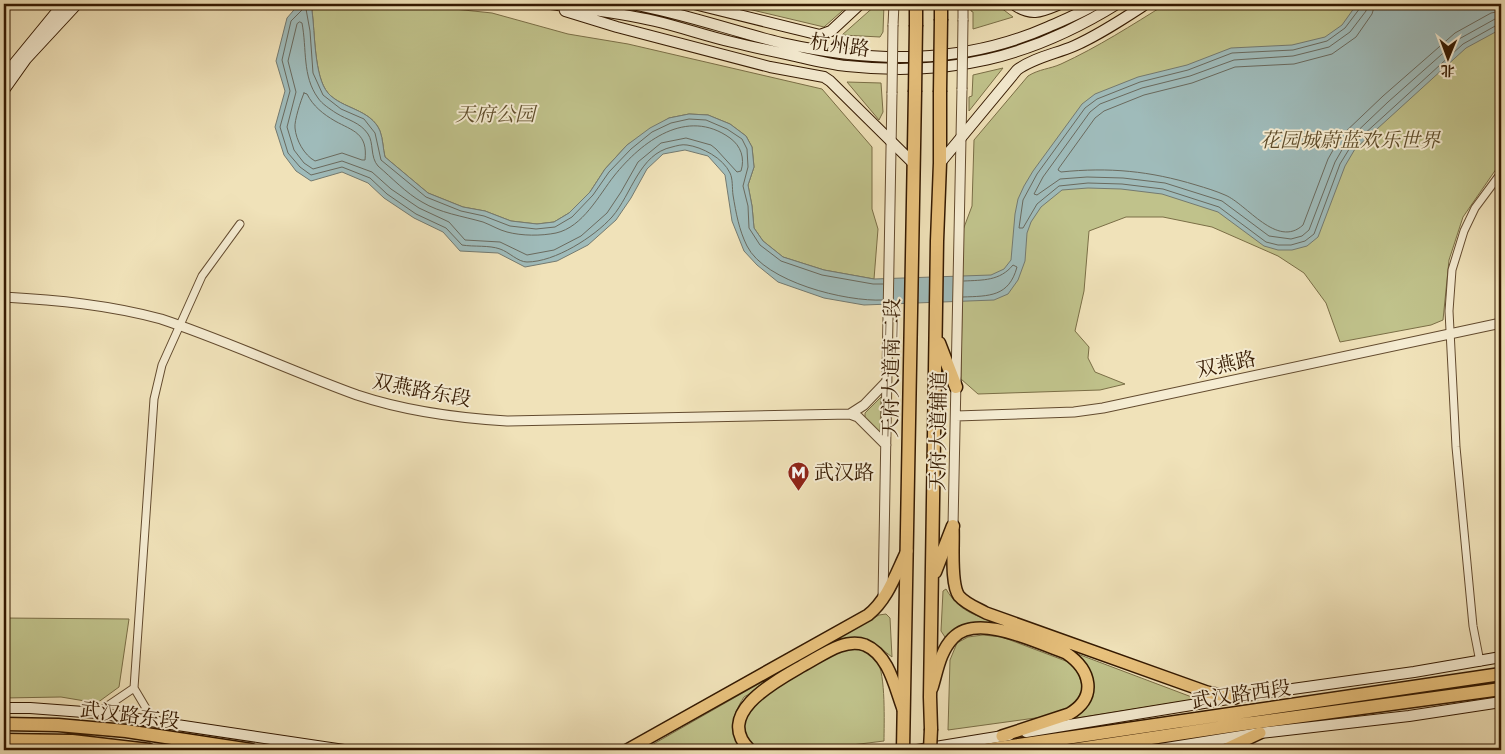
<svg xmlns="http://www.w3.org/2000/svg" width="1505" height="754" font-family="'EB Garamond','Noto Serif SC',serif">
<rect width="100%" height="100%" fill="#f0e2b9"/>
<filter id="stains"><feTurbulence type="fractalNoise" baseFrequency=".004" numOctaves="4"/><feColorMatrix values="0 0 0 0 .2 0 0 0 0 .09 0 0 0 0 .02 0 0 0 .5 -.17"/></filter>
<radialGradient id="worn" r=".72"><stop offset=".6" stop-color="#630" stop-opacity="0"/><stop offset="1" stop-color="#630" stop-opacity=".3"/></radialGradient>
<path fill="#c0c28b" stroke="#7a6e46" d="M312,4H407L492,13L568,34L628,44L822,89L872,147V209L878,229L874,279L824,270L783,257L763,241L754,228L752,206L748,185L754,167L752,147L746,136L730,124L708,115L689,114L669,118L627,145L605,169L590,192L569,213L554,222L537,224L511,221L485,211L463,207L428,193L385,157C383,149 383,139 380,131C371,109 342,109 328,93C314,77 315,32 312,11Z
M727,4H850L824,27Z
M877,4H884L883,32L880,37L842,35Z
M971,4H996L1013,17L973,29V12L971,11Z
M1166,4H1501V162L1463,217L1449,260L1443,320L1431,325L1340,342L1326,303L1304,273L1278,256L1212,227L1163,217H1126L1089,231L1084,291L1075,331L1089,347L1088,358L1095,372L1125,384L1100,390L978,394L961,379L963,230L972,206L974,140L1028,76C1039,69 1050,69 1061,64C1098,47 1132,25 1166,4Z
M1003,68L969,111V97L972,96L973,75Z
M847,82L881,83L883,112L879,120Z
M881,397L880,435L865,419V413Z
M946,589C959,611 973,614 995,623C974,622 963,619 948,637H945L941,631L943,591Z
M886,614L890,618L892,657C872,642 871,637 845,638L744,697C731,717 729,731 744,750H643L879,615Z
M4,618L129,619L119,687L97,703L61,697L4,698Z
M983,635L1002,637L1071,663L1079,674L1083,690L1078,703L1072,708L1050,716L948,730L950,660L957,643L968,637Z
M857,648C864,651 872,655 877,661C886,674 884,724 884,741L811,750H765L754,746L746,737L744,723L747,712L758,699L826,658L844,649Z
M1075,653L1197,699L1071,719C1103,699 1098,677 1075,653Z"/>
<path fill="#9fbbba" stroke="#747a70" d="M299,4H312V11C315,32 314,77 328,93C342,109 371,109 380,131C383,139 383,149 385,157L428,193L463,207L485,211L511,221L537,224L554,222L569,213L590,192L605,169L627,145L650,128L669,118L689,114L708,115L730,124L746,136L752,147L754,167L748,185L752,206L754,228L763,241L783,257L824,270L874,279L991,275L1004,269L1011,260L1015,214L1018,199L1024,186L1033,171L1082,104L1095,94L1138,77L1187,65L1231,48L1292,45L1325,37L1342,25L1357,4H1501V29L1466,48L1355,149L1345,166L1318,237L1307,246L1292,250H1278L1264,246L1218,212L1162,194L1121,189L1088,188L1062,190L1041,207L1031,222L1027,233L1025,261L1018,280L1008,294L994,300L864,305L824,298L778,282L757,265L744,251L732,221L725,175L708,156L685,150L663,154L647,169L631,198L616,220L588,245L557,261L525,267L498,253L460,251L443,232L414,218L384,198L368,183L342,172L311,181L296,171L284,155L275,127L285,91L276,61L287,18Z"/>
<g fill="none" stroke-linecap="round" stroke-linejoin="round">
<path stroke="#6a6a5e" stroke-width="1" d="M1361,4L1360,8L1345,28L1327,41L1293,50L1232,53L1188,70L1140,82L1097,99L1085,108L1037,174L1023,200L1019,228H1023L1037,204L1059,186L1088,183L1122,184L1163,189L1219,207L1266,242L1278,245H1291L1305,241L1314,234L1340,164L1351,146L1463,44L1497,25H1501
M1367,4L1366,11L1350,32L1329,47L1293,56L1234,60L1190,76L1142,88L1100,104L1090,112L1043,177L1034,194L1037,195L1060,179L1087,177L1123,178L1165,183L1222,201L1269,236L1291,239L1302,236L1309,230L1335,162L1347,141L1388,102L1459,39L1495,19L1501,18
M1375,4L1372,14L1356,37L1332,54L1294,64L1235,67L1192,83L1144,95L1104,111L1095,118L1059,168L1058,170L1061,172C1109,167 1150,171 1196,185C1206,188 1216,191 1225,195C1247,204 1277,249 1303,225L1328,159L1341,136L1383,96L1455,33L1491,13L1501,11
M300,22L302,23C307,49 302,76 318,98C322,104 330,109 336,113C347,120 360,122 368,134C374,143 370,157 378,166C392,178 406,193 422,202C440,213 462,216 483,222C491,225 499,230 507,232C522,236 541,236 556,233C583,227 599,195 614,176C642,141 687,107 730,138C741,146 745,158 741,171L737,172L716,149L711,145L686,138L661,143L638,162L621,192L607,213L581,236L554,250L527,255L500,242L465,240L449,222L419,208L391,189L372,172L342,161L313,169L304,163L294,150L287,127L296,92L288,61L297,24Z
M304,93L307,94C313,106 323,114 335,121C353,131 368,133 365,160H362L342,153L315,161C304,155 296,140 295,128C294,121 301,100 304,93Z
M963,297C989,296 1009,297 1017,267L1013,265C1000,281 983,280 964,281
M883,300C846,302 765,282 747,246C739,230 736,213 733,195C732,188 733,179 730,173C723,158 702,147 687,145C682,144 676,146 672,147C639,154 632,194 612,217C594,237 555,262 527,262C518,262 509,252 500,249C489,245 474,247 462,245L446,228L416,214L387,194L370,178L342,167L311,175L300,167L288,153L280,127L290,91L282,60L291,21L303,9H306L310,31L313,73L323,95L341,109L364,119L375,133L381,160L426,197L461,211L484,216L510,226L536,229L555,227L572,217L593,195L609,172L631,149L652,132L671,123L689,119L706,120L727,129L742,139L747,149L748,167L743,186L748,206L749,228L760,245L781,261L822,275L873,284H883"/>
<defs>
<path id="minor" d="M1480,662L1473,626L1456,447L1449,311L1452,270L1464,231L1475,208L1501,173
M134,688L154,399L162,365L202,276L240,224
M97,713L134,688L153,720"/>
<path id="tertiary" d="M963,20V4
M893,25L894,4
M4,297C57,300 109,305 161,319C227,341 291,371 357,395C405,411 456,418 507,421L850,414L858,417L886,445
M850,414L864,405L887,381
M956,416L1074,412L1103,408L1501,323
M953,526L962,89
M883,599L892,93"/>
<path id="secondary" d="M551,4C586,9 621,13 655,21C681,27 706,36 732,42C752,47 771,51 791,55C809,59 828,64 847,66C949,77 1030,58 1117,4
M632,4C683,13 732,31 782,43C873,63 962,65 1048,27C1064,20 1081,13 1096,4
M694,4L820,35L831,31L860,4
M1013,4C1031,17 1041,12 1060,4
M565,11L617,27L770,67L824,77L830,81L913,163
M4,76L63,4
M4,90L26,59L77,4
M940,163L1017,70C1033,58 1055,54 1074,46C1099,35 1123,19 1146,4
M4,708H30L97,713L344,750
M1026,732L1271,692L1414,672L1501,657
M917,750L1009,735
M1154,750L1260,733L1409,716L1501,702"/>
<path id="primary" d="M953,528C954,544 950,584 959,596C966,604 977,608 986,613L1207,692L1235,698
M932,688C937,672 940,651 953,638C977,612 1037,643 1066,653C1091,670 1098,697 1069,714L1002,736
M627,750L868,615C888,599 896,573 907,551
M750,750C713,714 776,681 802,666C820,657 844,637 865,645C889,655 895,688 903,709
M1224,750L1260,733"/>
<path id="trunk" d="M941,19V4
M916,25V4
M939,343L956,387
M935,572L953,526
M4,724L58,725L126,731L251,750
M931,729L930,697L937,241L940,163V92
M4,740L72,741L149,750
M903,750L915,92
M985,750L1501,674
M1072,750L1237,725L1501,689"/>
</defs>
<use href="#minor" stroke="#634b2f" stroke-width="9"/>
<use href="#tertiary" stroke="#634b2f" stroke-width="11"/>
<use href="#secondary" stroke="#341901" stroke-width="12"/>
<use href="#primary" stroke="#341901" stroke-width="14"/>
<use href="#trunk" stroke="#341901" stroke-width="15"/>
<use href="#minor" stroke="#f5ecd2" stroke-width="7"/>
<use href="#tertiary" stroke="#f5ecd2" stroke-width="9"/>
<use href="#secondary" stroke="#f5ecd2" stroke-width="10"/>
<use href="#primary" stroke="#e8c17c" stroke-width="11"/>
<use href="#trunk" stroke="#e8c17c" stroke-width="12"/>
<defs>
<path id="tertiary-bridge" d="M962,89L963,20
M892,93L893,25"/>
<path id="trunk-bridge" d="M915,92L916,25
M940,92L941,19
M930,750L931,729"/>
</defs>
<use href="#tertiary-bridge" stroke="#634b2f" stroke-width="11" stroke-linecap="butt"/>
<use href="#trunk-bridge" stroke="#341901" stroke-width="15" stroke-linecap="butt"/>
<use href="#tertiary-bridge" stroke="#f5ecd2" stroke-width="9"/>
<use href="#trunk-bridge" stroke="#e8c17c" stroke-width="12"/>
</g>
<defs>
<symbol id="metro-pin" viewBox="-11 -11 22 30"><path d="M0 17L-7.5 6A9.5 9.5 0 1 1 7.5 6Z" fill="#8f2418" stroke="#f5ecd2"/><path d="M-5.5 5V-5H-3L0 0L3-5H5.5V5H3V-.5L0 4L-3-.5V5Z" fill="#fff"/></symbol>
</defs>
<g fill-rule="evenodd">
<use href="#metro-pin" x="786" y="460" width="25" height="34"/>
</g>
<g text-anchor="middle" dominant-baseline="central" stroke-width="4" stroke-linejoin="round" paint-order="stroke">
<g font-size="20" fill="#341901" stroke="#f5ecd2">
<text transform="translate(840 45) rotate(8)">杭州路</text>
<text transform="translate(1226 364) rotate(-12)">双燕路</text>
<text transform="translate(891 368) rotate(-89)">天府大道南二段</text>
<text transform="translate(422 390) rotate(11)">双燕路东段</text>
<text transform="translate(938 431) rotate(-89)">天府大道辅道</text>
<text transform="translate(1241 694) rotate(-8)">武汉路西段</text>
<text transform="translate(130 715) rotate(7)">武汉路东段</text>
</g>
<g font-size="20" font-style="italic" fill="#5e4c2a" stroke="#f5ecd2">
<text x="495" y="114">天府公园</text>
<text x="1350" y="140">花园城蔚蓝欢乐世界</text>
</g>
<g font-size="20" fill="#341901" stroke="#f5ecd2" text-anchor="start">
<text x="814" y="472">武汉路</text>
</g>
</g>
<rect width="1505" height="754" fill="none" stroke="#f0e2b9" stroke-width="20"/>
<rect x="5" y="5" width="1495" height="744" fill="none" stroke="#341901" stroke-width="2.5"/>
<rect x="10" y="10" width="1485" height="734" fill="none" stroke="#341901"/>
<g transform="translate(1448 58) rotate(181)" stroke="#f5ecd2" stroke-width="4" paint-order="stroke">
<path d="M0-4L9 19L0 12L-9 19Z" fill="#341901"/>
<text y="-8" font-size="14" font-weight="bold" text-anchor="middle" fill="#341901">北</text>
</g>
<rect width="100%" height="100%" filter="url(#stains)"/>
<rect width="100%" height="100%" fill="url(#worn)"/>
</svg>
